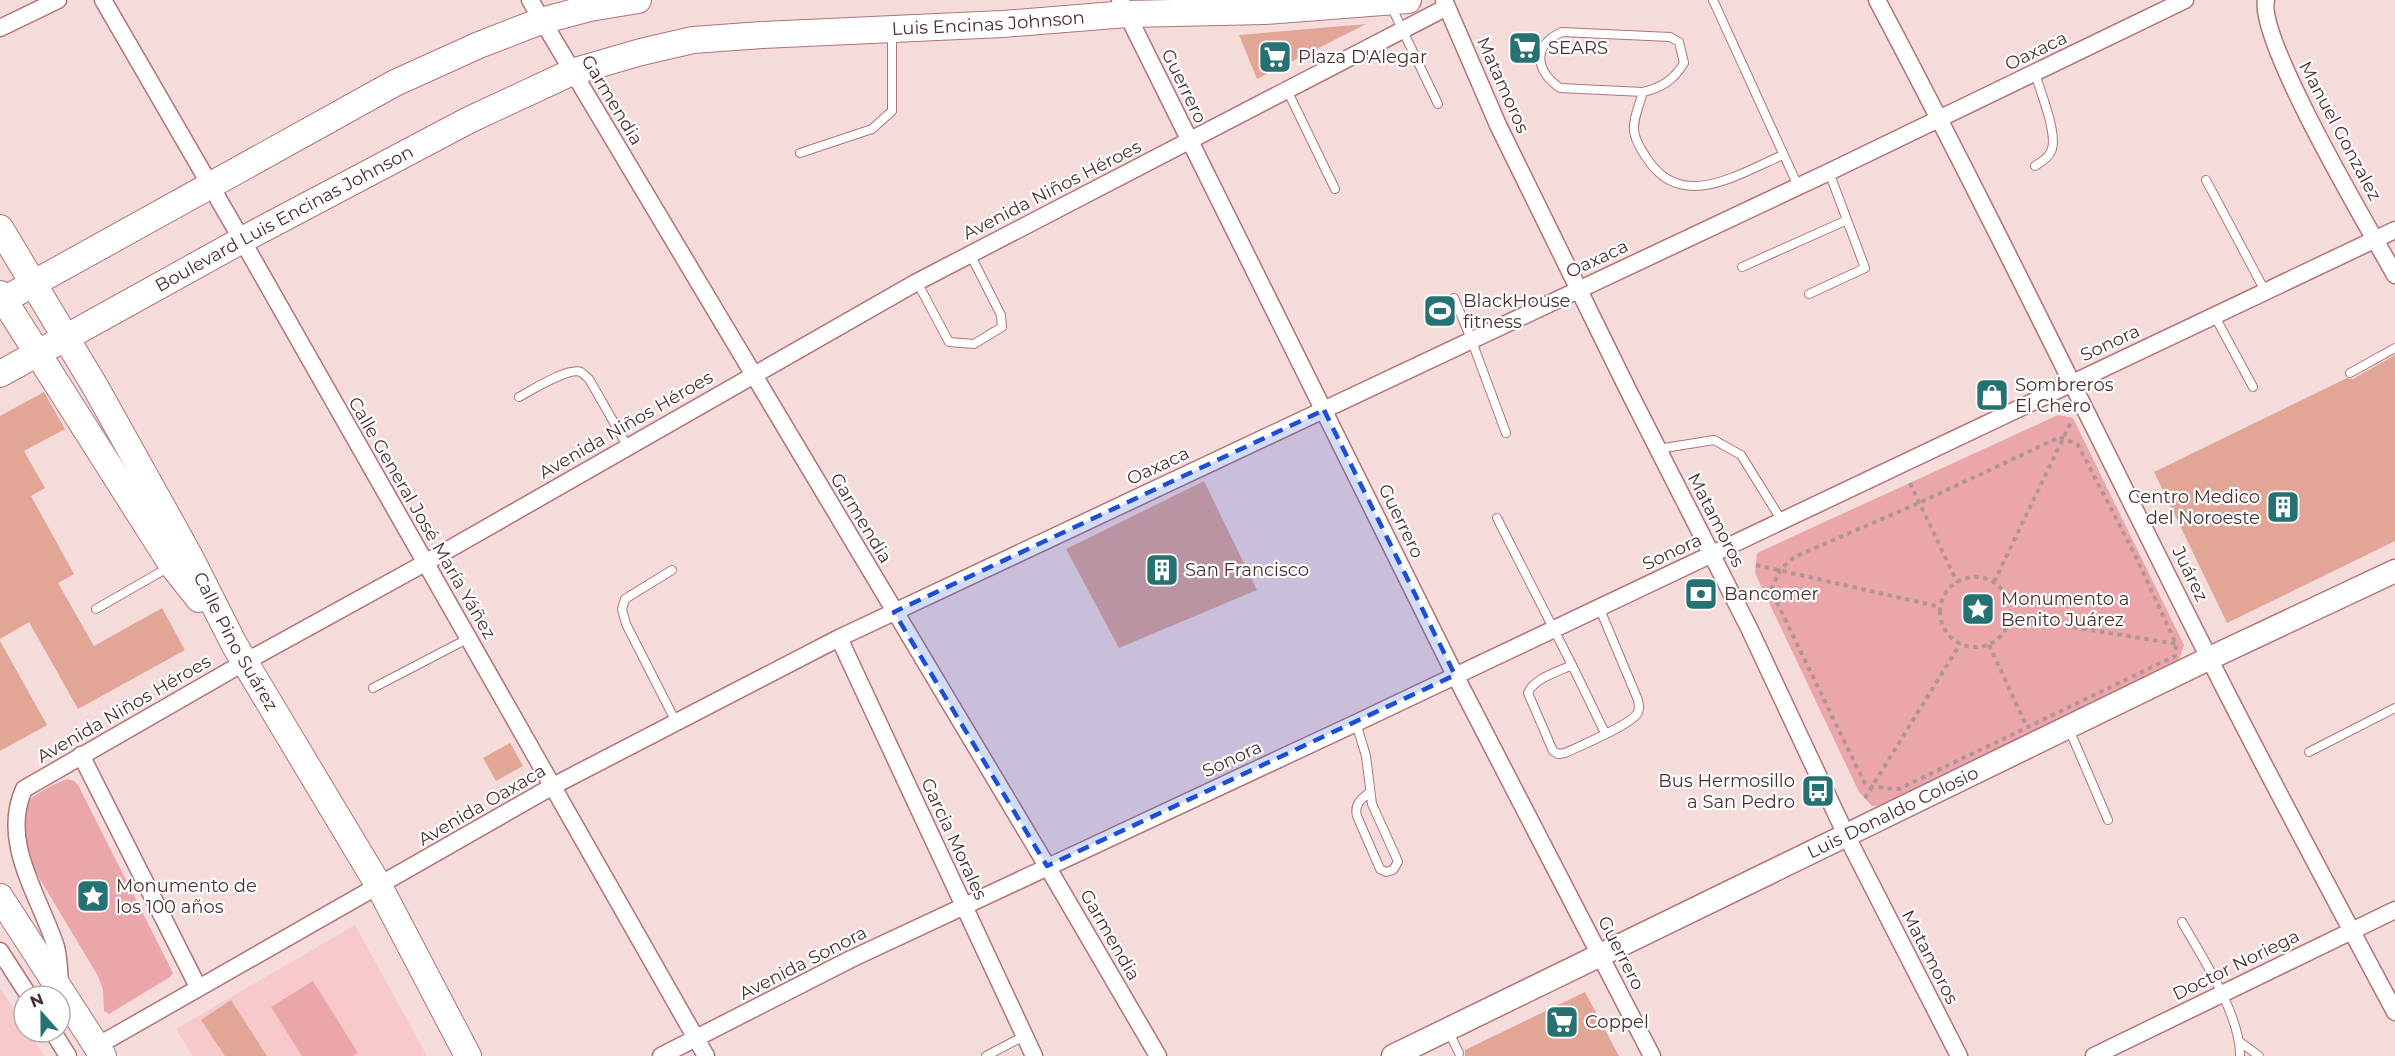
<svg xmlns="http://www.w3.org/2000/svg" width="2395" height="1056" font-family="Montserrat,sans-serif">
<rect width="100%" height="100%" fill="#f6dbdb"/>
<path fill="#f7c9cb" d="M355,925L427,1056H193L176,1029Z
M0,988L24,1025V1032H29L44,1056H0Z"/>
<path fill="#eba6aa" d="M2058,415L2073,418L2184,645L2178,663L1888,805L1872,806L1859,792L1755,573L1757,553Z
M68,779L74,781L78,785L173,973L170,977L109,1014L104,1011L103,990L98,976L26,856C20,840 20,820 27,804C31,795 58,782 68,779Z
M313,981L358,1053L353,1056H302L271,1007Z"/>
<path fill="#e2a696" d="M1366,24L1257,79L1239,35Z
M2395,355V541L2227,623L2154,472L2347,378L2353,379Z
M44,392L65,429L24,451L45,488L31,496L74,574L58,583L94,646L162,608L185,650L78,709L29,622L0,639V416Z
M1204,481L1257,590L1119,648L1066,549Z
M0,641L47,725L0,751Z
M510,743L523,766L496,781L483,758Z
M1585,992L1619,1056H1465V1050Z
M231,1000L267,1056H225L201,1020Z"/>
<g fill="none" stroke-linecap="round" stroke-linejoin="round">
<defs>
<path id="lane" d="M1713,0L1798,186
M1390,4L1438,104
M2035,73C2040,91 2057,131 2052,149C2049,158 2042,161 2035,166
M1287,90L1335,189
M1643,92L1560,88C1536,71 1531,46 1562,32L1670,37L1679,42L1684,63C1674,80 1661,88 1643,92C1633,125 1627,130 1648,160C1683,212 1740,173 1783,155
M800,153L872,129L892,111V31
M2206,180L2265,291
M1742,267L1847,220
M917,282L949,342L974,344L1002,327L1001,315L970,254
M1809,294L1865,268L1829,172
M1454,298L1471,339L1506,433
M2214,315L2253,387
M2350,373L2395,348
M519,397C532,390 568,367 581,372C582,373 588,378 589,379L628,447
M1658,449L1714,440L1741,455L1782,521
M1497,518L1572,665
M672,570L625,599L622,609L626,624L676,722
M1599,607L1638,700C1639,706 1640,710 1637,714C1628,726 1580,746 1565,753L1558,754L1553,751L1528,693C1534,678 1558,672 1572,665L1605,733
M96,609L171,566
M373,688L469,638
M1356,723L1366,756L1372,804L1396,857L1398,862L1393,870L1386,872L1380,869L1357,816C1354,804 1361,799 1370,792
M2069,729L2108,820
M2309,752L2395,708
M2182,922C2202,957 2241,1016 2240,1056
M1448,1030L1459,1053
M2240,1042L2259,1056
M986,1056L1024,1036"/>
<path id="street" d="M103,0L242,240L706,1056
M530,0L1047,866L1158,1056
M1120,0L1455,675L1652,1056
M1444,0L1498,125L1628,390L1749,628L1847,837L1959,1056
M1877,0C1992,217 2098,438 2209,658C2269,777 2332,894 2395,1012
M2266,0C2257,40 2370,230 2395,275
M0,28L58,0
M839,638L1034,1056
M81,755L198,987
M0,951L29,996
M60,983C59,972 59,958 56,947C39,895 0,842 24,789L245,662L425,563L917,282L1447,7
M53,1032L68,1056
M97,1046L553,786L839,638L1829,172L2185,0
M661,1056L851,959L1356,723L2395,230
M2094,1056L2395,910"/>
<g id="secondary">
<path id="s1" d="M1393,1056L2210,658L2395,571"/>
</g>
<g id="primary">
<path id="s2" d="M0,228L96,388L189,555L234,644L379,886L468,1056"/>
<path d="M0,294L172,565L199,599"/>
<path d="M0,302L395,83L479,45L541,21L590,8L638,0"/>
<path id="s3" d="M0,374L242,240L469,120L572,72L641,52L693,40L762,35L1003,24L1127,14L1265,11L1408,0"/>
<path d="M0,897L103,1056"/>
</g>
</defs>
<use href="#lane" stroke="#b07478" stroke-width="10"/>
<use href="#street" stroke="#b07478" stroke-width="19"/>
<use href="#secondary" stroke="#b07478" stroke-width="25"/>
<use href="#primary" stroke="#b07478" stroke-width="28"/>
<path stroke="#b09596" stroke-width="4" stroke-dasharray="4.5 4.5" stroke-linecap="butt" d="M2060,437L2078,445L2136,557L2176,644L2175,656L1899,789L1872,787L1864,782L1771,590L1780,570L1794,557L1919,503Z
M1910,483L1957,582
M1756,565L1940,607
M1940 612a35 35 0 1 1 70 0a35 35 0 1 1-70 0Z
M1994,582L2072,420
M2011,617L2177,644
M1989,645L2026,725
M1865,798L1960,644"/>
<use href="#lane" stroke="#fff" stroke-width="8"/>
<use href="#street" stroke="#fff" stroke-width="16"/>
<use href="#secondary" stroke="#fff" stroke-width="22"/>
<use href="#primary" stroke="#fff" stroke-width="26"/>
</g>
<path fill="#1d4ed8" fill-opacity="0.2" stroke="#1d4ed8" stroke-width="4.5" stroke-dasharray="12 8" stroke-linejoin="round" d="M1324,410L1455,675L1047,866L894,612Z"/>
<defs>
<symbol id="supermarket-square" viewBox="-11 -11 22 22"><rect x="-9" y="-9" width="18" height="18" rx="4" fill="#267172" stroke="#fff"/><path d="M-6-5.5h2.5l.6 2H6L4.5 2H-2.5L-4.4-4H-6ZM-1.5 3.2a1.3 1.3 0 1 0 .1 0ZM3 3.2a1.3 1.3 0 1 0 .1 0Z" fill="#fff"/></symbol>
<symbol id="stadium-square" viewBox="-11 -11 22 22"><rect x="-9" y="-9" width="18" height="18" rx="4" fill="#267172" stroke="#fff"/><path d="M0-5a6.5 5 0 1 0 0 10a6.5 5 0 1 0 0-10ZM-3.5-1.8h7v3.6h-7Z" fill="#fff"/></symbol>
<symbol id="shop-square" viewBox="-11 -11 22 22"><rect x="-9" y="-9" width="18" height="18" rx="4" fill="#267172" stroke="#fff"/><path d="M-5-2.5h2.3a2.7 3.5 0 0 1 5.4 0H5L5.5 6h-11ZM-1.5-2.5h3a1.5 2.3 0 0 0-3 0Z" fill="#fff"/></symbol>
<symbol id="building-square" viewBox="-11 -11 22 22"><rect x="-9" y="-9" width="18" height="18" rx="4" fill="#267172" stroke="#fff"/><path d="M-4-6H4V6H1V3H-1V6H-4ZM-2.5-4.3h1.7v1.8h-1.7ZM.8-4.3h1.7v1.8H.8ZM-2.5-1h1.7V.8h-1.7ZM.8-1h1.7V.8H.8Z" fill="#fff"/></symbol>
<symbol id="bank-square" viewBox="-11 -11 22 22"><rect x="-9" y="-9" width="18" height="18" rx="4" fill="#267172" stroke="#fff"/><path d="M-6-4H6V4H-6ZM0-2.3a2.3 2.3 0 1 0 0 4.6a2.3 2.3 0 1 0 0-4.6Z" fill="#fff"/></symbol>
<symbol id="sight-square" viewBox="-11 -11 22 22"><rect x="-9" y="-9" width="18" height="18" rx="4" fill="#267172" stroke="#fff"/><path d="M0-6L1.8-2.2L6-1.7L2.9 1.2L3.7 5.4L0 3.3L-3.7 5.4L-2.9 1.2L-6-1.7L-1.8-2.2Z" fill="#fff"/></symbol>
<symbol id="bus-square" viewBox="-11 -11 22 22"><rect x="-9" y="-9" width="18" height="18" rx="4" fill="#267172" stroke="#fff"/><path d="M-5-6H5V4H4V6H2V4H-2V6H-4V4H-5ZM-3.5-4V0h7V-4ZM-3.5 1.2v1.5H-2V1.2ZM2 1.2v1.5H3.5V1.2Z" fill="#fff"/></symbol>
</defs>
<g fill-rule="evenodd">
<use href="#supermarket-square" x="1506" y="29" width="38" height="38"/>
<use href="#supermarket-square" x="1256" y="38" width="38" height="38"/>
<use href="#stadium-square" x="1421" y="292" width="38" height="38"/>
<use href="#shop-square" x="1973" y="376" width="38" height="38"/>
<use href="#building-square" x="2264" y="488" width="38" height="38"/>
<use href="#building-square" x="1143" y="551" width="38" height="38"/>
<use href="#bank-square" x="1682" y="575" width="38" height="38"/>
<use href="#sight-square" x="1959" y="590" width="38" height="38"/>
<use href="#bus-square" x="1799" y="772" width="38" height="38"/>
<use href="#sight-square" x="74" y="877" width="38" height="38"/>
<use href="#supermarket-square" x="1543" y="1003" width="38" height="38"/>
</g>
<g text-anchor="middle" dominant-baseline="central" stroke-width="4.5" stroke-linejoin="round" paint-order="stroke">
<g font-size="18" fill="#4a3032" stroke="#fff">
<text stroke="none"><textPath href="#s3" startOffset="1068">Luis Encinas Johnson</textPath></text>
<text transform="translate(2036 51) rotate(-26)">Oaxaca</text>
<text transform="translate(1503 85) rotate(66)">Matamoros</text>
<text transform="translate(1184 86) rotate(64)">Guerrero</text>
<text transform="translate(612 100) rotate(59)">Garmendia</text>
<text transform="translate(2340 131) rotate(62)">Manuel Gonzalez</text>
<text transform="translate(1052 190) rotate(-27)">Avenida Niños Héroes</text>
<text stroke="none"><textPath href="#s3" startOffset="324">Boulevard Luis Encinas Johnson</textPath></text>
<text transform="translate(1597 259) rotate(-25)">Oaxaca</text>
<text transform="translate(2110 343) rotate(-25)">Sonora</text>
<text transform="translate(626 425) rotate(-30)">Avenida Niños Héroes</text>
<text transform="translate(1158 466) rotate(-25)">Oaxaca</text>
<text transform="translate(422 518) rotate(60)">Calle General José María Yáñez</text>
<text transform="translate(861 518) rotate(59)">Garmendia</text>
<text transform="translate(1716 520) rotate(63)">Matamoros</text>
<text transform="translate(1401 521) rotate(64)">Guerrero</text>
<text transform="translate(1672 552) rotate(-25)">Sonora</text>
<text transform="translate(2190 574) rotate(64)">Juárez</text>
<text stroke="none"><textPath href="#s2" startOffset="476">Calle Pino Suárez</textPath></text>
<text transform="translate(124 709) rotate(-30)">Avenida Niños Héroes</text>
<text transform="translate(1232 759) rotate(-25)">Sonora</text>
<text transform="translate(482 805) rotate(-30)">Avenida Oaxaca</text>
<text stroke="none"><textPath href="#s1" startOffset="556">Luis Donaldo Colosio</textPath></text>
<text transform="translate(954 839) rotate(65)">Garcia Morales</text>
<text transform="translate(1110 935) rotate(60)">Garmendia</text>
<text transform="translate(1621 953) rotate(63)">Guerrero</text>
<text transform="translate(1930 957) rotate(63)">Matamoros</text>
<text transform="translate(803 963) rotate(-27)">Avenida Sonora</text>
<text transform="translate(2236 965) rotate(-26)">Doctor Noriega</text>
</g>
<g font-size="18" fill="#4a3032" stroke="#fff" text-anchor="start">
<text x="1548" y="48">SEARS</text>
<text x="1298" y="57">Plaza D'Alegar</text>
<text x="1463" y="301">BlackHouse<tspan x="1463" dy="21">fitness</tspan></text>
<text x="2015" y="385">Sombreros<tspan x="2015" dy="21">El Chero</tspan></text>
<text x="2260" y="497" text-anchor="end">Centro Medico<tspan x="2260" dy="21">del Noroeste</tspan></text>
<text x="1185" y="570">San Francisco</text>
<text x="1724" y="594">Bancomer</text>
<text x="2001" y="599">Monumento a<tspan x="2001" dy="21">Benito Juárez</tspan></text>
<text x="1795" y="781" text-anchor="end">Bus Hermosillo<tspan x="1795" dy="21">a San Pedro</tspan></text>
<text x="116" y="886">Monumento de<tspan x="116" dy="21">los 100 años</tspan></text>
<text x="1585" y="1022">Coppel</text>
</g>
</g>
<g transform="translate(42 1014) rotate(339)"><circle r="28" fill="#ffffff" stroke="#b7acad" stroke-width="1.5"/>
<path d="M0-4.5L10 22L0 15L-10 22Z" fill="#267172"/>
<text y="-9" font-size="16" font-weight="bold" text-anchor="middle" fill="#4a3032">N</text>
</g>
</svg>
